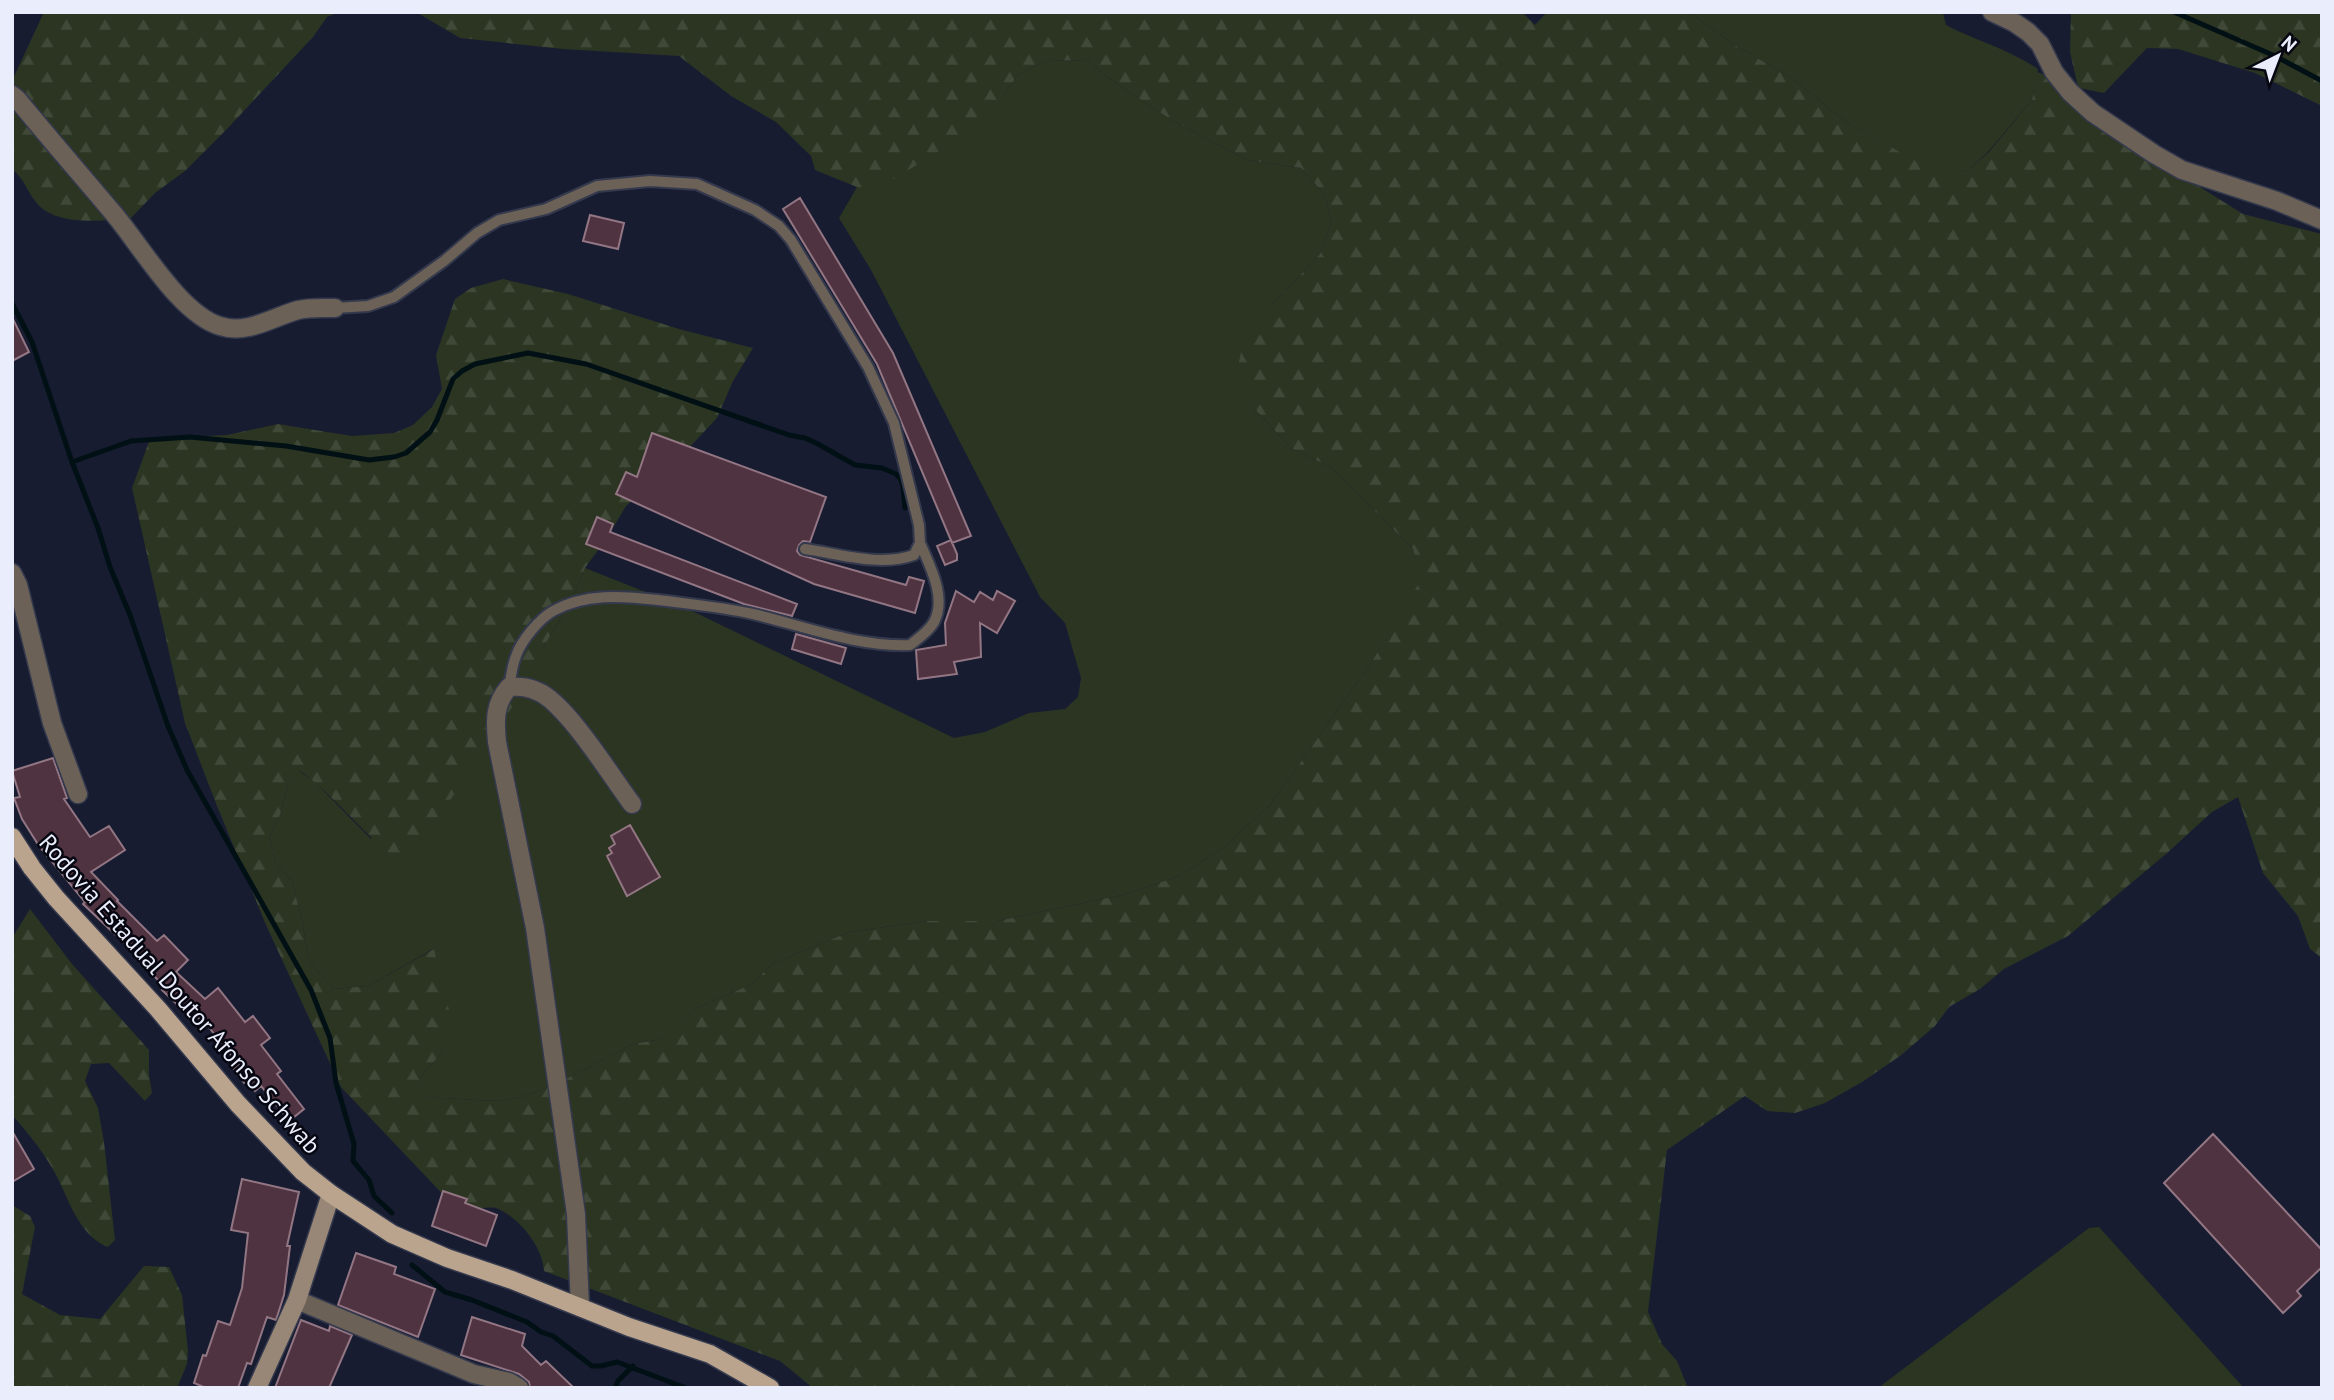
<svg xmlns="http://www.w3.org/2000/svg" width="2334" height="1400" font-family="'PT Sans',sans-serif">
<defs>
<pattern id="forest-firs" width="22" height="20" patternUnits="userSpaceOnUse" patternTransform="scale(1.75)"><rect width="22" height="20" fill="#2b3522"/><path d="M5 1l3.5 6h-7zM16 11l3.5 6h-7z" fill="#404938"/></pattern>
</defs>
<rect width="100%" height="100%" fill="#171c31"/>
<path fill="#2b3522" d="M1689,12H1943L1946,25C1976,41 2009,49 2038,69L2032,100L1987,153L1968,170L1942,177L1845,121L1789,76L1738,47Z
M1088,60L1107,77L1170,119L1247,160L1301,168L1325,195L1331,222L1320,254L1272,305L1252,406L1291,448L1332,468L1413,549L1423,578L1371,663L1271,804L1222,849L1179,876L1122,895L997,921H928L849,932L772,964L752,984L697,1008L676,1030L656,1040L633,1044L554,1085L522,1097L497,1101L424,1097L415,1089L421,1077L443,1051L433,949L368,986L334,989L309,962L302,920L292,881L276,863L269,837L280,815L288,785L299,771L315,782L371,839L543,648L571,601L585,568L686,608L954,738L985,732L1029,713L1065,709L1078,697L1081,678L1065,623L1040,597L871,270L839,218L857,187H878L1003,96L1018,75L1045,61Z
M2099,1227L2244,1388H1878L2089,1228Z"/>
<path fill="url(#forest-firs)" d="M44,12H340L327,17L313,37L227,129L185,171L155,193L131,218C102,221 54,227 35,201C26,189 25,180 12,169V81Z
M416,12H1522L1535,25L1547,12H1689L1738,47L1789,76L1845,121L1942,176L1968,170L1988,153L2032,100L2037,72L2078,87L2070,52L2071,12H2322V106L2255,73L2178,49L2147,48L2104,93L2079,88L2089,105L2187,179L2243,214L2322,234V958L2310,949L2298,916L2263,873L2238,797L2212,812L2166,854L2068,936L2004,969L1980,989L1949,1007L1935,1026L1900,1056L1862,1082L1825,1103L1795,1113L1767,1111L1745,1096L1667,1150L1648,1312L1662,1344L1677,1361L1688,1388H813L780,1361L544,1271C543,1247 519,1217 496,1208C490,1207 485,1208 479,1208C470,1208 461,1206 452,1204L341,1087L266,925L217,806L185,723L132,488L150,439L227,435L278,424L352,436L394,433L413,425L432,407L442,389L436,355L455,299L471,288L503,279L568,294L679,329L753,348L733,381L717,418L687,450L626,506L607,538L585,568L571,601L543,648L527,685L417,850L393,857C360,830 334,795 300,771L288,785L280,815L269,837L276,863L292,881L302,920L309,962L334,989L368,986L434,949L452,1022L443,1051L421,1077L416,1088L424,1097L497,1101L522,1097L554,1085L633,1044L656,1040L676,1029L697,1008L752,984L772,964L849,932L928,921H997L1122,895L1179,876L1222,849L1271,804L1371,663L1422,578L1413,549L1332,468L1291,448L1252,406L1237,372L1241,352L1272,305L1320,254L1331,222L1325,195L1301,168L1247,160L1170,119L1107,77L1088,60L1045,61L1018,75L1003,96L947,147L878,188L857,187L815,170L811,156L776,122L731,96L679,56L563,49L460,38Z
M30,909L72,964L149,1050V1075L152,1093L145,1101L109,1063L91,1064L85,1081L98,1108L104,1142L115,1240L108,1247C78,1235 69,1199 55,1173C43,1151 28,1133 12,1115V938Z
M12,1205L30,1216L35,1227L22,1294L60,1315L100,1319L144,1266L169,1267L182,1295L188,1351L187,1364L177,1388H12Z"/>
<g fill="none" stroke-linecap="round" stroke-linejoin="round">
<path stroke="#001014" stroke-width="5" d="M2174,12L2275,56L2322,81
M12,303L32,342L72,462L98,528L110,567L130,615L168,726L187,770L311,990L330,1038L336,1083L354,1144L353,1161L369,1180L374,1196L392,1213
M72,462L131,441L190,437L286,446L369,460L394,457L406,453L430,432L437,420L453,379L462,371L475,364L528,353L586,364L789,435L805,438L818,444L855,465L882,468L896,474L901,480L903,487L905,508
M412,1265L445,1292L472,1300L527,1322L541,1332L553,1336L592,1366H601L617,1362L686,1388
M615,1388L618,1381L633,1366"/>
</g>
<path fill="#503340" stroke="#937683" stroke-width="2" d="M800,198L893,353L971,536L952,543L877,364L783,209Z
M590,215L624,223L618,249L583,241Z
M12,317L29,352L12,361Z
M652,433L826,497L810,542L803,541L799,545L797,551L800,555L906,585L909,577L924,581L915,613L814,584L616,494L626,472L637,477Z
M597,517L613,524L610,532L797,604L792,616L744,604L586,544Z
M951,540L957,554V560L945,565L937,546Z
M956,591L974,602L980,592L993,600L997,591L1015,601L997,633L980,623L981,657L954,662L957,674L918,679L916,650L946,645L945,623Z
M796,634L846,648L841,664L792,649Z
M53,758L67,798L64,799L90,837L109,826L125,850L91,872L118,900L117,901L157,941L164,935L188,960L176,972L205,999L218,988L245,1022L253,1016L270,1038L261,1045L281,1071L277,1074L304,1109L289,1121L261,1086L255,1091L247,1081L244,1083L234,1069L239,1065L203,1020L201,1021L189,1006L184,1011L162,990L165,987L138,960L140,958L83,904L85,902L39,846L22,819L14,798L20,797L12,771Z
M630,825L660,877L627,896L607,856L612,853L609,848L615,844L611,836Z
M12,1131L34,1169L12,1182Z
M2213,1134L2322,1250V1267L2297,1291L2301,1296L2283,1313L2164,1183Z
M242,1179L299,1192L287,1246H290L284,1295L276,1320L267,1317L251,1364L247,1363L238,1388H206L194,1383L203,1355L206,1356L218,1321L230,1325L242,1288L248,1233L231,1230Z
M443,1191L467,1199L465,1203L497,1215L486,1246L432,1226Z
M356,1253L396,1267L394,1274L435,1289L418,1337L338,1305Z
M472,1317L525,1334L522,1346L541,1365L546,1361L574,1388H530L529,1382L519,1374L461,1355Z
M301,1320L329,1331L330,1326L352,1335L329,1388H275Z"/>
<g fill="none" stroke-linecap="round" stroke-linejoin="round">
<defs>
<path id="lane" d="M335,308L368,306L394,297L444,261L477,233L499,220L546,209L597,186L650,181L697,184L755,210L779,226L791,240L868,367L894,423L919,525L920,543L914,555C880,567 840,554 805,549
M509,687C511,677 512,666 516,656C521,641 539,619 553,611C585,593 622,596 658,600C689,604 722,607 753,614C804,626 857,647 910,645C918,639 929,631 934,622C947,598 930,566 920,543"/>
<path id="street" d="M1992,12L2015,23L2028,32L2040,44L2054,72L2070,92L2093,113L2154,154L2182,170L2277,201L2322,220
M12,95L17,99C49,138 82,176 114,214C141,246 180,314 220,326C247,335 273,317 298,310C309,307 324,308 335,308
M12,573L18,585L52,723L78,794
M297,1300L474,1374L509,1382L519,1388
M580,1307L576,1214L535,928L497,742C495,721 494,704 509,687C521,686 529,687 541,693C569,708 611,776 632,804"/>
<path id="secondary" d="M257,1388L297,1300L331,1194"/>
<path id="primary" d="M12,837L32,868L56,898L158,1009L238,1104L303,1172L331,1194L392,1234L447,1258L512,1280L629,1327L710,1354L770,1388"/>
</defs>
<use href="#lane" stroke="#34394d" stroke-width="14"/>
<use href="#street" stroke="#34394d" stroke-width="21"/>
<use href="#secondary" stroke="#34394d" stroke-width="21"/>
<use href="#primary" stroke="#34394d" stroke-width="21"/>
<use href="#lane" stroke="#6b6156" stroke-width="10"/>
<use href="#street" stroke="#6b6156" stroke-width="18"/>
<use href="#secondary" stroke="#988776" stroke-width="18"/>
<use href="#primary" stroke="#baa48e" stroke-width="18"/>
</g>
<g text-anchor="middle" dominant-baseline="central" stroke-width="5" stroke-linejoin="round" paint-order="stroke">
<g font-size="24" fill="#e9edfc" stroke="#060710">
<text transform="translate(180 994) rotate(49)">Rodovia Estadual Doutor Afonso Schwab</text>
</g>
</g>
<rect width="2334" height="1400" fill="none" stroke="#e9edfc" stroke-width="28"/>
<g transform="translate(2278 56) rotate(42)" stroke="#060710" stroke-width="5" paint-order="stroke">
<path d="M0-5L12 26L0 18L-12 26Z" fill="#e9edfc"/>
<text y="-10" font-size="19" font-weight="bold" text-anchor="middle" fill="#e9edfc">N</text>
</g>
</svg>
